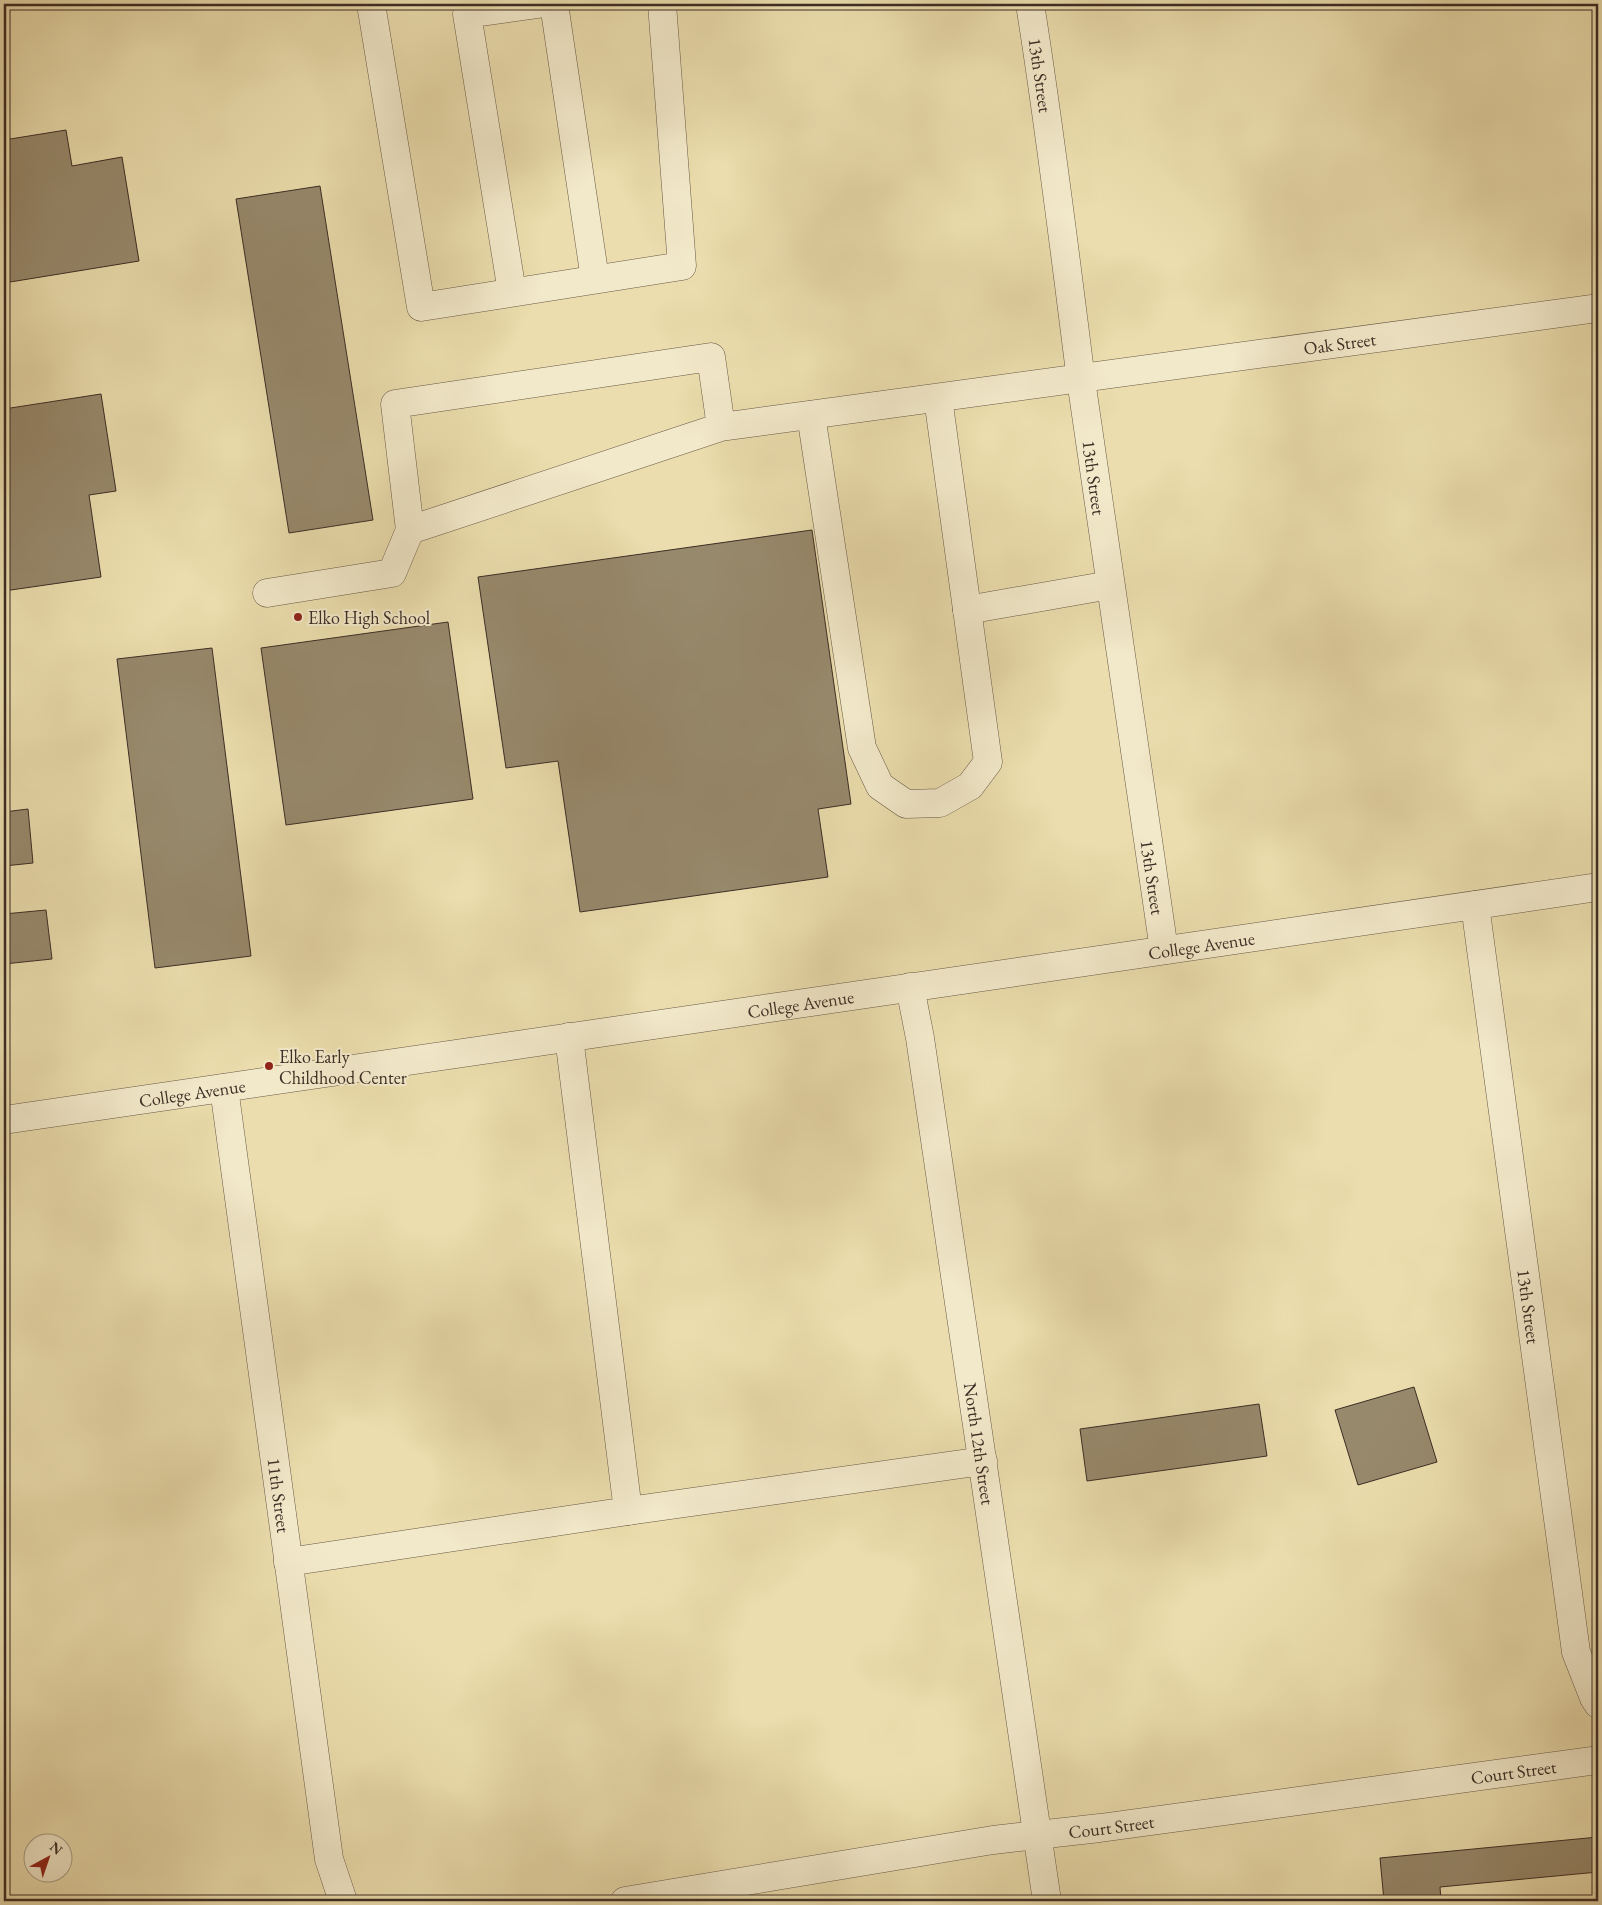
<svg xmlns="http://www.w3.org/2000/svg" width="1602" height="1905" font-family="'EB Garamond',serif">
<rect width="100%" height="100%" fill="#ebddad"/>
<filter id="stains"><feTurbulence type="fractalNoise" baseFrequency=".004" numOctaves="4"/><feColorMatrix values="0 0 0 0 .2 0 0 0 0 .09 0 0 0 0 .02 0 0 0 .5 -.17"/></filter>
<radialGradient id="worn" r=".72"><stop offset=".6" stop-color="#630" stop-opacity="0"/><stop offset="1" stop-color="#630" stop-opacity=".3"/></radialGradient>
<path fill="#97896c" stroke="#3c2d25" d="M66,130L72,166L122,157L139,261L4,283V140Z
M320,186L373,520L289,533L236,199Z
M101,394L116,491L89,495L101,577L4,591V409Z
M812,530L851,804L818,809L828,877L580,912L558,761L506,768L478,577Z
M448,622L473,799L286,825L261,648Z
M212,648L251,956L155,968L117,659Z
M28,809L33,863L4,866V812Z
M46,910L52,959L4,964V914Z
M1414,1387L1437,1462L1358,1485L1335,1410Z
M1259,1404L1267,1456L1087,1481L1080,1429Z
M1598,1837V1872L1440,1887L1441,1901H1384L1380,1858Z"/>
<g fill="none" stroke-linecap="round" stroke-linejoin="round">
<defs>
<g id="minor">
<path d="M371,4L421,307L682,266L662,4"/>
<path d="M554,4L595,279"/>
<path id="s1" d="M1030,4C1050,129 1065,254 1081,380C1107,570 1135,760 1164,950"/>
<path d="M512,292L467,14L538,4"/>
<path d="M811,415L862,748L880,786L906,804L940,803L970,786L988,762L938,398"/>
<path id="s2" d="M721,427L410,530L395,404L711,357L721,427L1598,308"/>
<path d="M267,593L392,573L410,530"/>
<path d="M967,610L1110,585"/>
<path id="s3" d="M1475,905L1576,1652L1594,1698L1598,1704"/>
<path id="s4" d="M910,987L920,1038L1047,1901"/>
<path id="s5" d="M224,1088L329,1859L343,1901"/>
<path id="s6" d="M4,1120L1598,887"/>
<path d="M628,1511L983,1461"/>
<path d="M288,1562L628,1511L569,1037"/>
<path id="s7" d="M625,1901L993,1840L1100,1828L1598,1760"/>
</g>
</defs>
<use href="#minor" stroke="#685947" stroke-width="29"/>
<use href="#minor" stroke="#f2e9ca" stroke-width="28"/>
</g>
<g fill="#8f2418" stroke="#f2e9ca" stroke-width="2">
<circle cx="298" cy="617" r="5"/>
<circle cx="269" cy="1066" r="5"/>
</g>
<g text-anchor="middle" dominant-baseline="central" stroke-width="4" stroke-linejoin="round" paint-order="stroke">
<g font-size="18" fill="#3c2d25" stroke="#f2e9ca">
<text stroke="none"><textPath href="#s1" startOffset="72">13th Street</textPath></text>
<text stroke="none"><textPath href="#s2" startOffset="1469">Oak Street</textPath></text>
<text stroke="none"><textPath href="#s1" startOffset="478">13th Street</textPath></text>
<text stroke="none"><textPath href="#s1" startOffset="882">13th Street</textPath></text>
<text stroke="none"><textPath href="#s6" startOffset="1210">College Avenue</textPath></text>
<text stroke="none"><textPath href="#s6" startOffset="805">College Avenue</textPath></text>
<text stroke="none"><textPath href="#s6" startOffset="190">College Avenue</textPath></text>
<text stroke="none"><textPath href="#s3" startOffset="405">13th Street</textPath></text>
<text stroke="none"><textPath href="#s4" startOffset="462">North 12th Street</textPath></text>
<text stroke="none"><textPath href="#s5" startOffset="411">11th Street</textPath></text>
<text stroke="none"><textPath href="#s7" startOffset="898">Court Street</textPath></text>
<text stroke="none"><textPath href="#s7" startOffset="492">Court Street</textPath></text>
</g>
<g font-size="18" fill="#3c2d25" stroke="#f2e9ca" text-anchor="start">
<text x="308" y="617">Elko High School</text>
<text x="279" y="1056">Elko Early<tspan x="279" dy="21">Childhood Center</tspan></text>
</g>
</g>
<rect width="1602" height="1905" fill="none" stroke="#ebddad" stroke-width="20"/>
<rect x="5" y="5" width="1592" height="1895" fill="none" stroke="#3c2d25" stroke-width="2.5"/>
<rect x="10" y="10" width="1582" height="1885" fill="none" stroke="#3c2d25"/>
<g transform="translate(48 1858) rotate(40)"><circle r="24" fill="#f2e9ca" stroke="#a99e88"/>
<path d="M0-4L9 19L0 12L-9 19Z" fill="#8f2418"/>
<text y="-8" font-size="14" font-weight="bold" text-anchor="middle" fill="#3c2d25">N</text>
</g>
<rect width="100%" height="100%" filter="url(#stains)"/>
<rect width="100%" height="100%" fill="url(#worn)"/>
</svg>
